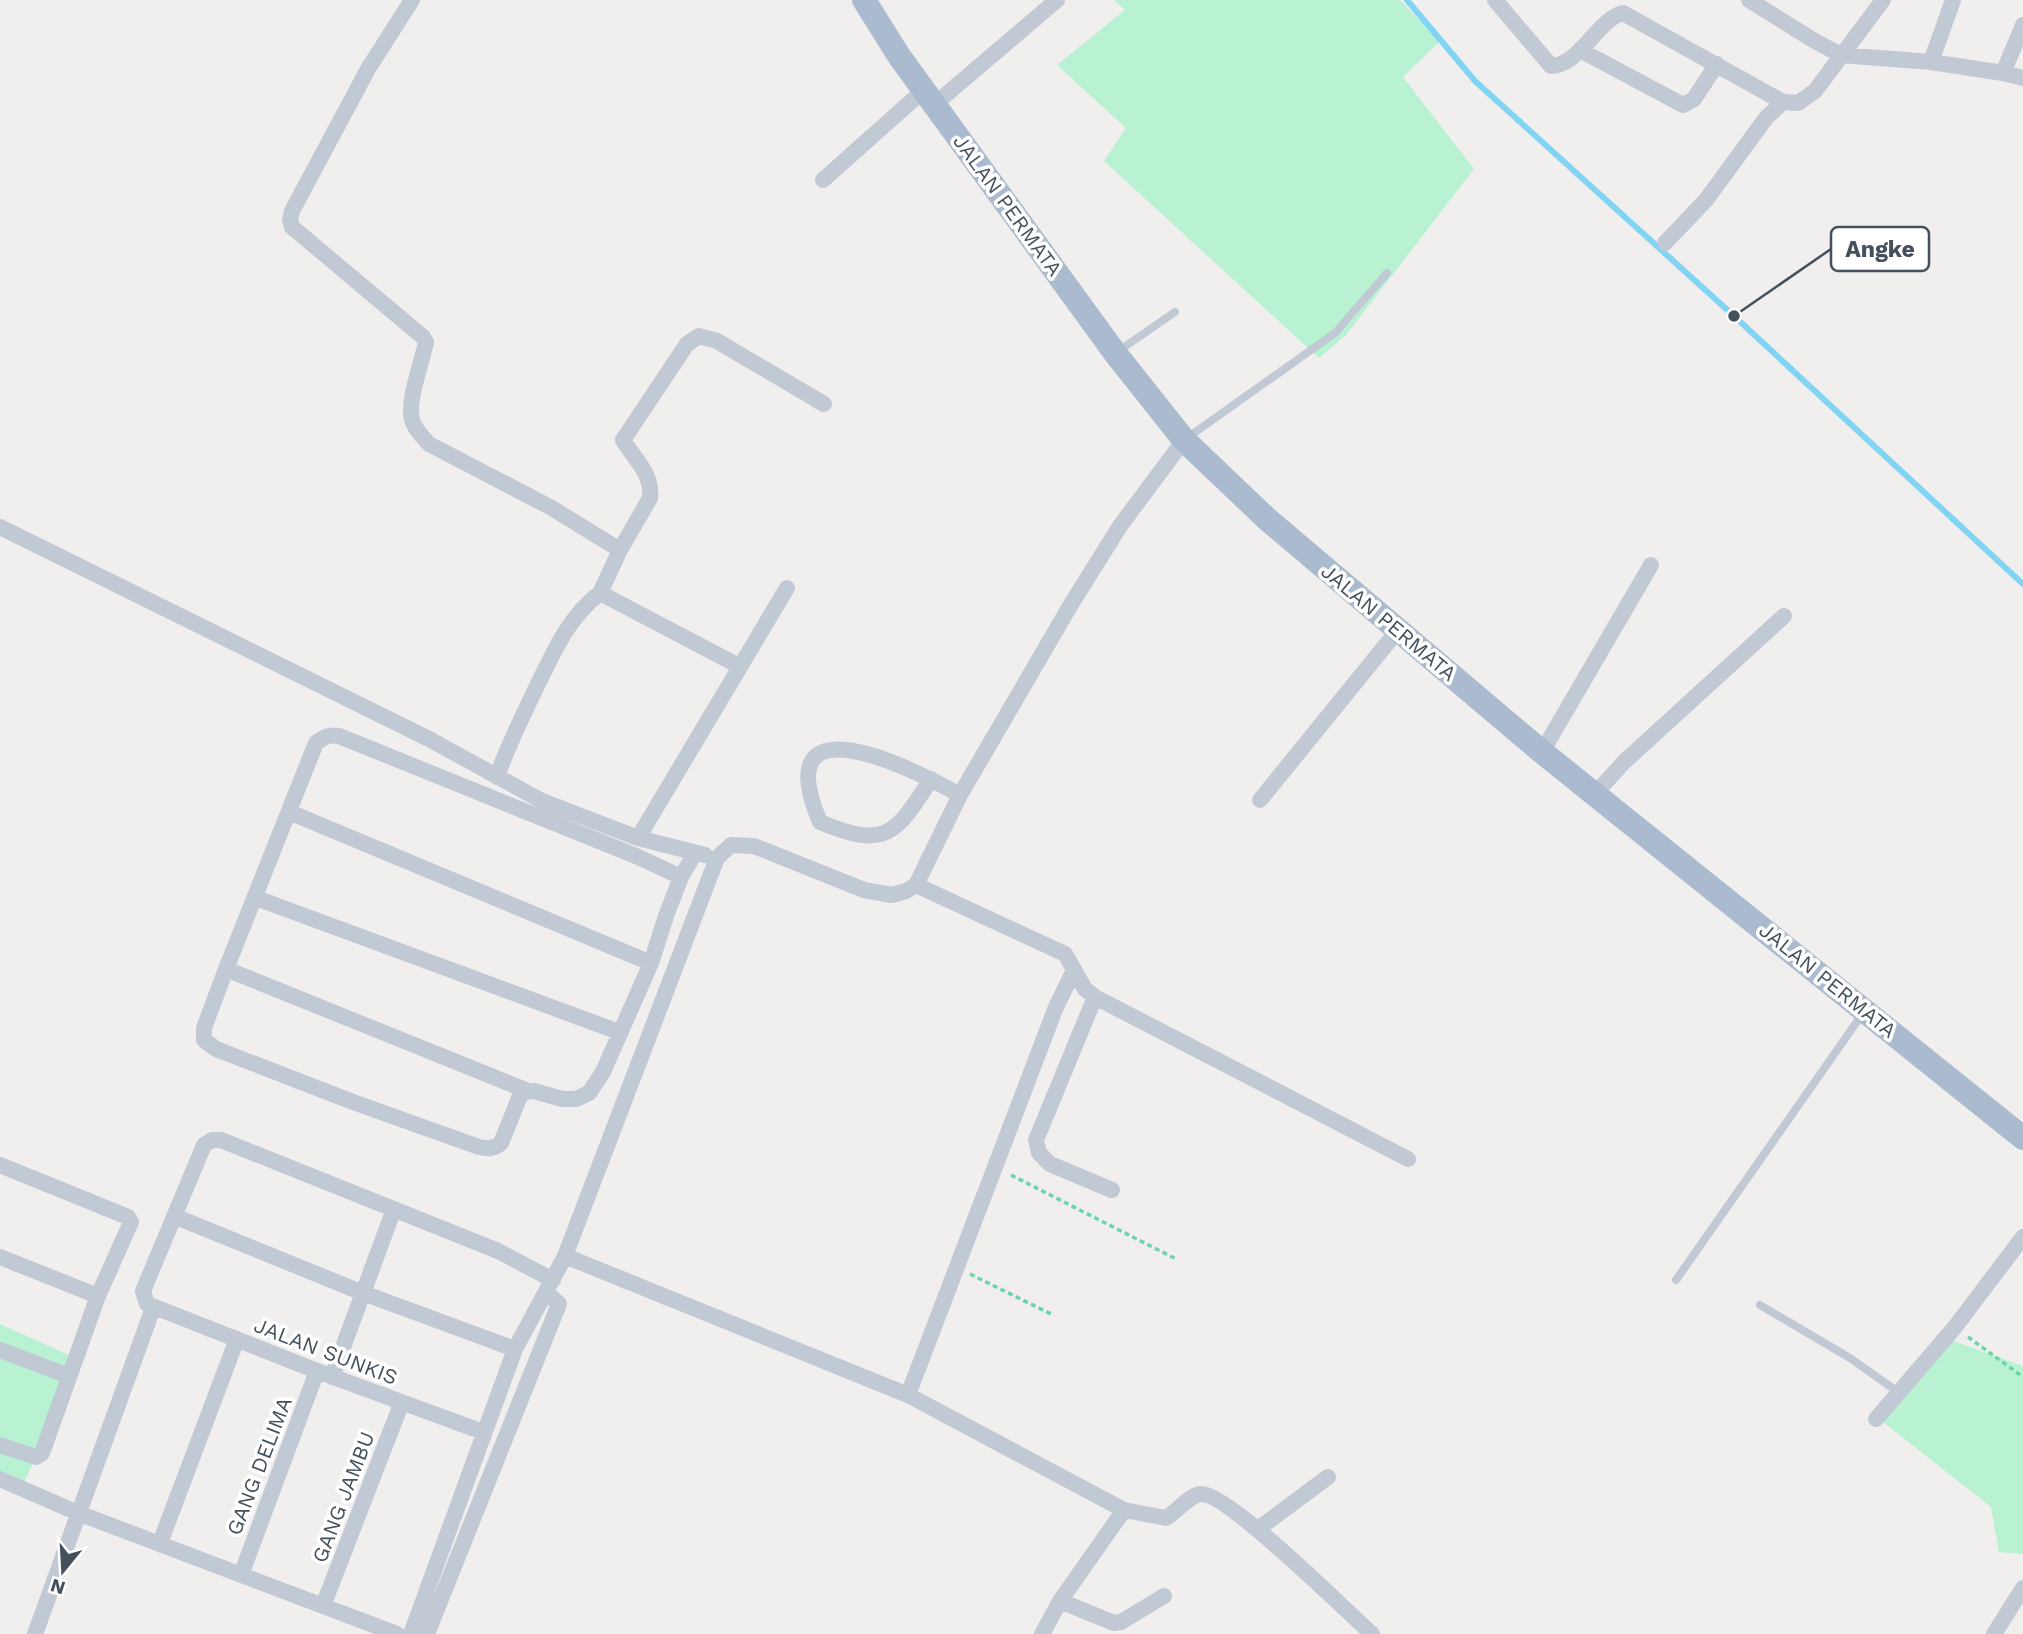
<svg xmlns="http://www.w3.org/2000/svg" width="2023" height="1634" font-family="'Work Sans',sans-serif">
<rect width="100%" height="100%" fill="#f1eeee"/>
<path fill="#b8f2d3" d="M1114,0H1400L1440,41L1403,77L1474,169L1346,335L1319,358L1104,161L1126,128L1057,65L1125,10Z
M0,1324L80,1360L23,1485L0,1475Z
M1937,1335L2023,1366V1554L1999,1552L1991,1507L1883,1422Z"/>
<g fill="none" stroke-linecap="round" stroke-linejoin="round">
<path stroke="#82d4f3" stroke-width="6" d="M1407,0L1475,81L1734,316L2023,584"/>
<path stroke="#6dd3a8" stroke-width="3.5" stroke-dasharray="5 3.5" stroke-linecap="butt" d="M1011,1175L1176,1259
M970,1274L1053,1315
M1968,1337L2023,1377"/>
<path stroke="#c0c9d4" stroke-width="8" d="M1117,352L1175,312
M1187,438L1335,333L1387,273
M1676,1280L1863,1013
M1760,1305L1850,1358L1898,1392"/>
<path stroke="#c0c9d4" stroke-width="16" d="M412,0L368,69L292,211L290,220L292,227L423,337L426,342C422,363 407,400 412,420C415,430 423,437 429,444L550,507L620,550
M1495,0L1551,66C1579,66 1598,19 1623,13L1783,102
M1749,0L1813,40L1841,55L1931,62L2003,73L2023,78
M1580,50L1683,105L1694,99L1717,64
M1931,62L1953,0
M2003,73L2023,25
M935,104L1057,0
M823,180L924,90
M1665,243L1706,200L1766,118L1783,102L1798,103L1815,91L1883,0
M0,527L429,739L542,801L638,838L705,855
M600,593L620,550L650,498C653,473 634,459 623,440L687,344L699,336L717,341L824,404
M1542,752L1651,565
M497,777C507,747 521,720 534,692C552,656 567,618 600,593L739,666
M931,779C896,834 886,850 820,822C766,695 912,768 960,795
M1595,794L1624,762L1784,616
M1260,800L1398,630
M289,812L651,963
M638,838L787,588
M681,877L636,856L339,736C329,734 324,737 316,743L226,969L204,1028V1040L216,1049L353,1102L479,1147C488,1149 494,1149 501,1143L519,1098L524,1092L534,1091L562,1099H576L589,1093L603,1072L651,963L666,916L681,877L695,853
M916,885L1065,954L1085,989L1095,997L1408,1159
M256,898L619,1032
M226,969L528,1091
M1095,997L1036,1140L1039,1153L1050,1164L1112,1190
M0,1165L128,1217L131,1222L98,1296L42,1453L36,1457L0,1445
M174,1216L363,1293L515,1349
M565,1256L908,1395L1124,1510L1166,1518C1177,1512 1189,1495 1201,1494C1227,1492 1346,1611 1372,1634
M0,1257L98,1296
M0,1350L69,1376
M332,1377L394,1209
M908,1395L1056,1007L1074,970
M1876,1419L1955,1327L2023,1237
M483,1432L317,1371L147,1304L143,1291L204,1145L212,1140H221L498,1251L553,1280
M0,1479L78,1513L397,1634
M1258,1529L1328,1477
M160,1543L237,1339
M241,1575L317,1371
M1060,1601L1114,1623L1121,1622L1164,1596
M323,1606L402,1402
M35,1634L153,1308
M411,1634L515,1349L565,1256L717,858L731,845L754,846L864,890L892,895L906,891L916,885L960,795L1070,606L1120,526L1184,440
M427,1634L559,1304L546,1292
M1042,1634L1060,1601L1124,1510
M1994,1634L2023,1588"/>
<path stroke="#abbbcf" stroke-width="24" d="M864,0L899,56L1115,353L1184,440L1267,519L1542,752L2023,1138"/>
</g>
<g text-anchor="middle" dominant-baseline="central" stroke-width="7" stroke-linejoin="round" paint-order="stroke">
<g font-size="21" fill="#45505d" stroke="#fff">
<text transform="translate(1008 205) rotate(54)">JALAN PERMATA</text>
<text transform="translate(1389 622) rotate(40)">JALAN PERMATA</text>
<text transform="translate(1828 980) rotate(39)">JALAN PERMATA</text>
<text transform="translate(326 1351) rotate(21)">JALAN SUNKIS</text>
<text transform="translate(259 1466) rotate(-69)">GANG DELIMA</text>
<text transform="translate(343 1497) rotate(-69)">GANG JAMBU</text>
</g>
</g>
<path fill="none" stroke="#45505d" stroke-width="2.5" d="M1734 316L1831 249"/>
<circle fill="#45505d" stroke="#fff" stroke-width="2.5" cx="1734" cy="316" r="7"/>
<rect fill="#fff" stroke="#45505d" stroke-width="2.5" x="1831" y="227" width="98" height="44" rx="7"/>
<g font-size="23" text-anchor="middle" font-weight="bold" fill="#45505d">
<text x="1880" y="257">Angke</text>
</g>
<g transform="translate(63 1571) rotate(198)" stroke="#ffffff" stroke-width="5" paint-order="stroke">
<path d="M0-5L12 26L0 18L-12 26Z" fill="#45505d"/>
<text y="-10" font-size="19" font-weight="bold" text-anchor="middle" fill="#45505d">N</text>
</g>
</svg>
